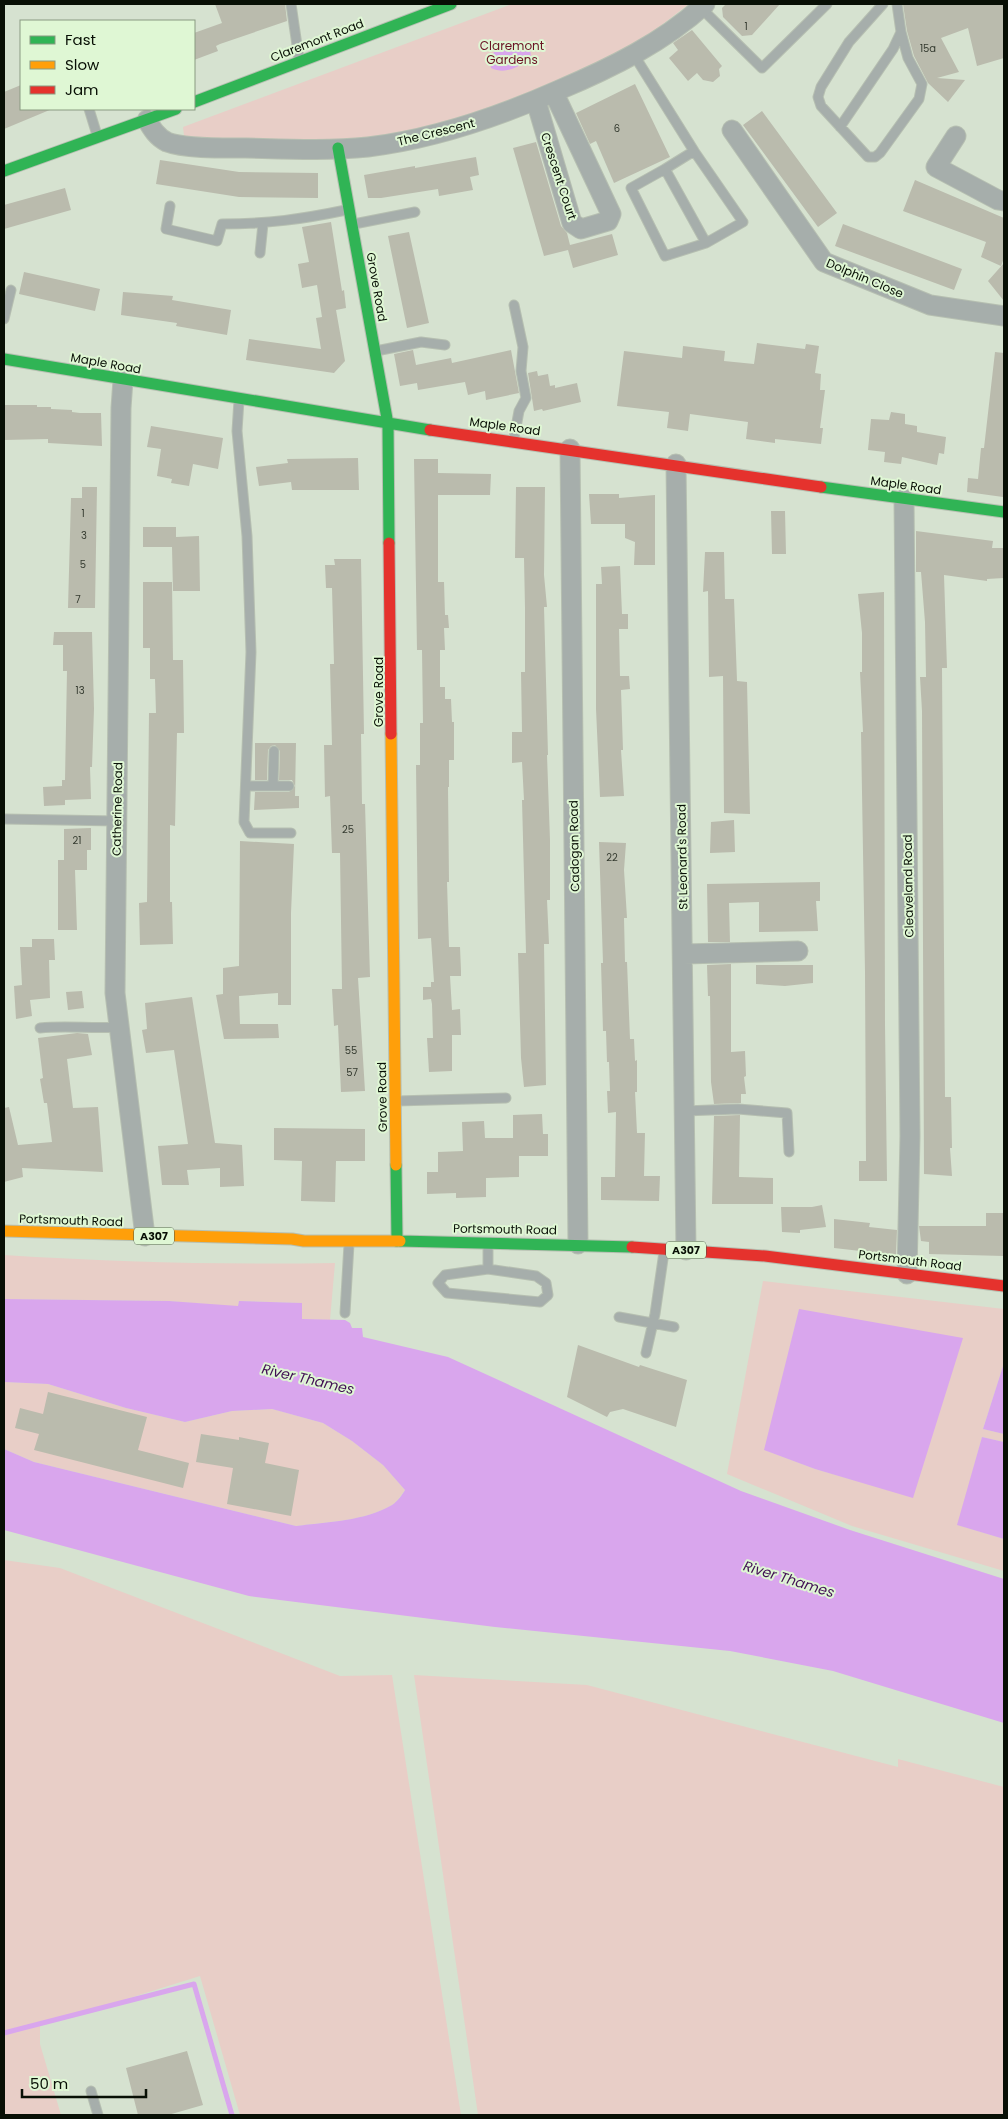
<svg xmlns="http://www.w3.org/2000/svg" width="1008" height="2119" font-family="Poppins,sans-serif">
<rect width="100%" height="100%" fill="#d6e2d0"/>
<path fill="#e8cec7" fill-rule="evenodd" d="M512,4H689L646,37L583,73L412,136L293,145L184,136L183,127Z
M4,1255C114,1262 225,1265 335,1263L330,1320L302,1319L301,1303L239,1301L238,1307L169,1301L4,1299Z
M763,1281L1004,1309V1363L983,1429L1004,1434V1442L982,1437L958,1525L1004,1539V1571L852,1526L727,1474ZM799,1309L913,1497L815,1469L765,1450Z
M4,1382L48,1384L126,1408L185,1422L232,1411L272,1409L323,1423L352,1441L383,1465L405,1490C401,1495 397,1502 392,1505C365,1521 327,1522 296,1526L34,1462L4,1449Z
M4,1560L60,1568L340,1676L392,1675L461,2115H240L200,1976L40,2026V2044L61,2115H4Z
M414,1675L587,1685L898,1767V1759L1004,1787V2115H478Z"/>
<path fill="#d9a6ed" d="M505,43H520L530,48L531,58C518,67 506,75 491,68C489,54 494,51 505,43Z
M4,1299L169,1301L238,1306L239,1301L302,1303V1319L345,1320L350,1323L352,1328H362L363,1337L448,1357L741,1491L850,1530L1004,1579V1723L833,1671L730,1651L495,1627L249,1596L4,1530V1449L34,1462L296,1526C327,1522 365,1521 392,1505C397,1502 402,1495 405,1490L383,1465L352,1441L323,1423L272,1409L232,1411L185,1422L126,1408L48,1384L4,1382Z
M799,1309L963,1338L913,1498L815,1469L764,1450Z
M1004,1363V1434L983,1429Z
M982,1437L1004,1442V1539L957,1525Z"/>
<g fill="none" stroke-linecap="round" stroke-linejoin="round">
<path stroke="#d9a6ed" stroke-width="5" d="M4,2033L194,1984L232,2115"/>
</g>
<path fill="#babbad" d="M215,4H285L287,21L220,44L216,46L218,51L194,60V33L222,23Z
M726,4H780L752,35L742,36L723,17L722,8Z
M903,4H1004V58L977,66L968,28L941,38L959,72L937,78L965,80L948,102L928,83L914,56L907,31Z
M692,30L722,66L719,69L720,76L713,82L703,80L697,73L688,81L669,58L678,50L673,43Z
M635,84L670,157L614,183L596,141L590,144L576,113Z
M21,85V109H52L4,129V92Z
M762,111L837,213L818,227L743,125Z
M536,142L561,226L567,233L570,245L612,234L618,255L573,268L568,250L544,256L513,148Z
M476,157L479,175L470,177L473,190L439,196L438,189L381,198H368L364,175L415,166V168Z
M160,160L239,172L318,173V198L239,197L156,184Z
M915,180L1004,218V258L1001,266L981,257L986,242L903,211Z
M65,188L71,210L4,229V205Z
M331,222L342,291L344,290L346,308L336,310L345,361L334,373L246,360L249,339L321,349L316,318L322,317L317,285L302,288L298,264L309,262L302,227Z
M843,224L962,269L954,290L835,246Z
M409,232L429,323L407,328L388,236Z
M1004,263V301L988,281Z
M24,272L100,289L95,311L19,294Z
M123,292L173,296L172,300L231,310L227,335L176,326L177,323L121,315Z
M757,343L805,349L806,344L819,346L815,373L821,374L820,390H825L820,428H823L821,444L775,439V443L746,439L748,422L690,414L688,431L667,428L669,412L617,406L624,351L682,358L683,346L725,351L724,361L754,364Z
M413,350L416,365L451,358L452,363L511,350L519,393L486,400L485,391L468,395L465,382L418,390L417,383L400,386L394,354Z
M995,352L1004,353L1003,497L967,492L968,478L978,479L981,448H984Z
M537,371L538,376L548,374L550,386L555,385V388L577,383L581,402L543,411L542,409L534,411L528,373Z
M4,405H37V407H51V409L72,410V412L80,413H101L102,446L48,443V439L4,440Z
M891,412L905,414V424L917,426V432L946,437L944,454L939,453L937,465L902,457L901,464L884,462L885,452L868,450L871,419L889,420Z
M151,426L223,438L218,469L193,464L189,486L171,483L172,479L157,476L161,449L147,447Z
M358,458L359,490H292L291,482L259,486L256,467L288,463L287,459Z
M414,459H438V473L491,474L490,495H438V582H444L445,615H448L449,628H444L445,650H440V687H445V699H451L452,722H454V760H449V787H448L449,882H447L449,947H460L461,971V976H450L452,1010L460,1009L461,1035H452V1071L429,1072L427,1038H433L432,1004L431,999L423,1000V987H431V982H434L431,938L418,939L416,765H420V723H423L422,650H417Z
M82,487H97L95,608H68L71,498H82Z
M516,487H545L544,575L547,607H544L548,755H547L550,840V900H547L549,944H544L546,1085L524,1087L521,1058L518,953H526L522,800H524L522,762L512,763V732H522L521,672H525V608L524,558H515Z
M589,494H619V498L655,495V565H634L635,542L625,538V524H591Z
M771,511H785L786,554H772Z
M143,527H176V537L199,536L200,591H173L172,547H143Z
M916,531L993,541L992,548H1004V578L987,579V581L944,575L947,668H942L945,1097H951L952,1148H950L952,1176L924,1174L922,711L920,677H926L925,622L921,572H916Z
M705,552H724L725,599H734L737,681L747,682L750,814L724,813L723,676L709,677L708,591L703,592Z
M334,559H361L364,734H361L362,804H365L370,977L358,978L365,1091L341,1092L338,1025L334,1026L332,989H342L340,853H332L330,796L325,797L324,745H332L330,664H334L332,588H326L325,565H335Z
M620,566L622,614H628V629H619L620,676H629L630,689L621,690L623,750H621L624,796L600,797L596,709V584H602L601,567Z
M143,582H172L173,660H183L184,733H177L175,826L170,825V902H172L173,944L140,945L139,903L147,902L149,713H156L155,679H150V648H143Z
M884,592L885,1025L887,1181H859V1161H866L865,972L861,732H863L860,672H862V633L858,594Z
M54,632H92L94,709L92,767H90L91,799L65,800V805L44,806L43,787L62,786V780H65L67,671H63V645H53Z
M255,743H296L295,796H299V808L254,810L255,792H289L295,786L292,780H279L280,751L275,745L271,746L268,750L267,780H255Z
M734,820L735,852L710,853L711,822Z
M91,828V850H87V870H75L77,930H58V860H64V829Z
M240,841L294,844L291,913V1005H278V993L239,996L240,1024H278L279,1038L224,1039L216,995L223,994V968L239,966Z
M599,842L626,843L624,870L627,918H624L625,962H627L630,1039H634L635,1061L637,1060V1092H635L637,1133H645L644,1176H660L659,1201L601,1200V1177H615L616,1112L608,1113L607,1091H610L609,1062H607L606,1031H603L601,963H603Z
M820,882V901H816L818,931L759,932V902L729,903L730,942H708L707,884Z
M32,939H54L55,960H49L50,998L30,1000L32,1016L16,1019L14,986L22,985L20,947H32Z
M731,964V1052L745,1051L746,1076L744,1077L746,1094H741V1103L714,1104L711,1082L710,996H708L707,965Z
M756,965H813V983L785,986L756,984Z
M82,991L84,1008L68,1010L66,992Z
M192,997L215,1143L242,1145L244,1186L220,1187V1168L187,1170L189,1185H162L158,1146L188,1144L174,1050L146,1053L142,1030L147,1029L145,1003Z
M77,1033L88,1034L92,1055L67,1059L73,1108L98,1107L103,1172L22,1168L23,1177L4,1182V1108L9,1107L18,1145L52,1142L47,1103H44L40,1079L43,1078L38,1038Z
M542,1114L543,1134H548V1156H519V1177L486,1178V1197L456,1198V1193L427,1194V1172H438V1152L463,1151L462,1122L484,1121L485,1138H513V1115Z
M740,1115L739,1177L773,1178V1204H712L714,1116Z
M274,1128L365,1129V1161H336L335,1202L301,1201L302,1161L274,1160Z
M822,1205L826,1227L800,1230V1233L782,1232L781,1207H812Z
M986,1213H1004V1256L929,1254V1242L921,1241L919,1226H986Z
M834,1219L870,1223L869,1227L897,1230L896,1255L834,1248Z
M578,1345L639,1367L640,1365L687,1380L676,1427L623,1409L610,1412L607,1417L567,1397Z
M48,1392L147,1417L138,1450L189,1463L183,1488L34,1450L39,1434L15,1428L20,1408L43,1414Z
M201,1434L239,1440V1437L269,1443L265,1463L299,1470L291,1516L227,1504L233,1468L196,1462Z
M187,2051L203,2105L168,2115H138L126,2068Z"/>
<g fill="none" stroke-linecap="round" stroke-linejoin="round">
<defs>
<path id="lane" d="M291,4L299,59
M883,4L849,42L821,87L818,97L821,106L868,157H875L880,153L919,99L922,84L908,58L901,32L897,4
M701,8L762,68L827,4
M634,55L694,151L665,169L706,243L743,222L694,151
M89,109L97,135
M840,127L893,49L901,32
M665,169L631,188L665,256L706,243
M170,206L166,229L217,241L222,224C267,224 303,219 346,210
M354,224L415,212
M260,253L263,224
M514,305L523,347L521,371L526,398L519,411L514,438
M4,319L11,290
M376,351L421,342L445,345
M239,400L237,431L247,536L251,652L244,822L250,833H291
M246,786H289
M273,786L274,751
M4,819L117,821
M40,1028C67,1025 92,1029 119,1027
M396,1101L506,1098
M684,1111L738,1109L787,1113L789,1152
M488,1269L445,1275L438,1283L447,1293L540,1302L548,1295L546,1283L536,1276L488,1269V1245
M345,1313L349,1244
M619,1317L674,1327
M646,1353L655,1314L664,1252
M91,2091L98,2115"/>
<path id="street" d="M536,101L572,223L581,229L608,221L611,214L554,93
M147,120C152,129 157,137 167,142C185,149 226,148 246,148C286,149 328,151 368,147C435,139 498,117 559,90C611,68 664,42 705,4
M732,130L824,262L930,305L1004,316
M956,136L936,167L998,200L1004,201
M123,380L121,408L115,993L145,1236
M570,449L578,1244
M676,464L686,1250
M904,499L910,1136L907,1274
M683,954L798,951"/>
<path id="fast" d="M194,102L451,4
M338,148L388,424L389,543
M4,171L176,109
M4,359L430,430
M821,487L1004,512
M396,1165L397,1241
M400,1241L632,1247"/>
<path id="slow" d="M391,734L396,1165
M4,1231L292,1239L304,1241H400"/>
<path id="jam" d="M430,430L821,487
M389,543L391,734
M632,1247L765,1256L1004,1286"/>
</defs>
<use href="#lane" stroke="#b6bfb1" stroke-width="11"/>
<use href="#street" stroke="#b6bfb1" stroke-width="21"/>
<use href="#fast" stroke="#b6bfb1" stroke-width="13"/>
<use href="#slow" stroke="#b6bfb1" stroke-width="13"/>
<use href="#jam" stroke="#b6bfb1" stroke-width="13"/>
<use href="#lane" stroke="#a6aeab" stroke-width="9"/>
<use href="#street" stroke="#a6aeab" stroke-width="19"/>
<use href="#fast" stroke="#30b455" stroke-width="11"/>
<use href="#slow" stroke="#ff9f0a" stroke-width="11"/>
<use href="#jam" stroke="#e5322d" stroke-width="11"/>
</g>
<g text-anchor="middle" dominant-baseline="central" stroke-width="4" stroke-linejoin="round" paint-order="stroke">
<g font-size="10" fill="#343a2f">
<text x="746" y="26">1</text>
<text x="928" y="48">15a</text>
<text x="617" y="128">6</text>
<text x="83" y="513">1</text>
<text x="84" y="535">3</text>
<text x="83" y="564">5</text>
<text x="78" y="599">7</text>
<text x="80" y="690">13</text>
<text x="348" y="829">25</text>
<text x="77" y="840">21</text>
<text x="612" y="857">22</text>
<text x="351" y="1050">55</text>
<text x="352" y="1072">57</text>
</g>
<g fill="#dff7d4" stroke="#485543" stroke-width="1">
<rect x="134" y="1227.5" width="40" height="17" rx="4"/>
<rect x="666" y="1241.5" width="40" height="17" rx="4"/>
</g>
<g font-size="11" font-weight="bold" fill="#080f05">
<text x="154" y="1236">A307</text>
<text x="686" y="1250">A307</text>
</g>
<g font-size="12" fill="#080f05" stroke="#dff7d4">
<text transform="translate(317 40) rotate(-21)">Claremont Road</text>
<text transform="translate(436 132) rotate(-14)">The Crescent</text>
<text transform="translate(559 176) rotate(72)">Crescent Court</text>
<text transform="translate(865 278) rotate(23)">Dolphin Close</text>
<text transform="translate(377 287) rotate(80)">Grove Road</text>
<text transform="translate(106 363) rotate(10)">Maple Road</text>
<text transform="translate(505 426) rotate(8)">Maple Road</text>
<text transform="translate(906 485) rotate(8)">Maple Road</text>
<text transform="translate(378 692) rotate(-90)">Grove Road</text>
<text transform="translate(117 809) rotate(-89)">Catherine Road</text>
<text transform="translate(574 846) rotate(-91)">Cadogan Road</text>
<text transform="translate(682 857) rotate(-91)">St Leonard's Road</text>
<text transform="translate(908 886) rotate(-91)">Cleaveland Road</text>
<text transform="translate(382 1097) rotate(-91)">Grove Road</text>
<text transform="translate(71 1220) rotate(2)">Portsmouth Road</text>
<text transform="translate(505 1229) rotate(1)">Portsmouth Road</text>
<text transform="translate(910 1260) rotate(7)">Portsmouth Road</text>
</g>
<g font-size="12" fill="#6a1324" stroke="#dff7d4">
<text x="512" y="45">Claremont<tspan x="512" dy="14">Gardens</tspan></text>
</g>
<g font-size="14" font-style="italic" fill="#421054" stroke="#dff7d4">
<text transform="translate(308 1379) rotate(13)">River Thames</text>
<text transform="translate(789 1579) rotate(17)">River Thames</text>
</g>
</g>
<rect width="1008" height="2119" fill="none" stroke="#080f05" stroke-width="10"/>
<rect x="20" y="20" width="175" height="90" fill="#dff7d4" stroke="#899a81"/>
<rect x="30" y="36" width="25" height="8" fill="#30b455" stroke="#899a81"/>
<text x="65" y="45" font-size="15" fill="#080f05">Fast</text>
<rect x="30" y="61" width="25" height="8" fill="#ff9f0a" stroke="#899a81"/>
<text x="65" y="70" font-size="15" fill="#080f05">Slow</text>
<rect x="30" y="86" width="25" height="8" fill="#e5322d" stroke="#899a81"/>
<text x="65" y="95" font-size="15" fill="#080f05">Jam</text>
<path d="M22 2089v8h124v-8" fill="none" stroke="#080f05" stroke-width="2.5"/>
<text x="30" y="2089" font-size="15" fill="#080f05" stroke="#dff7d4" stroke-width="4" paint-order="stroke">50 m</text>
</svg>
